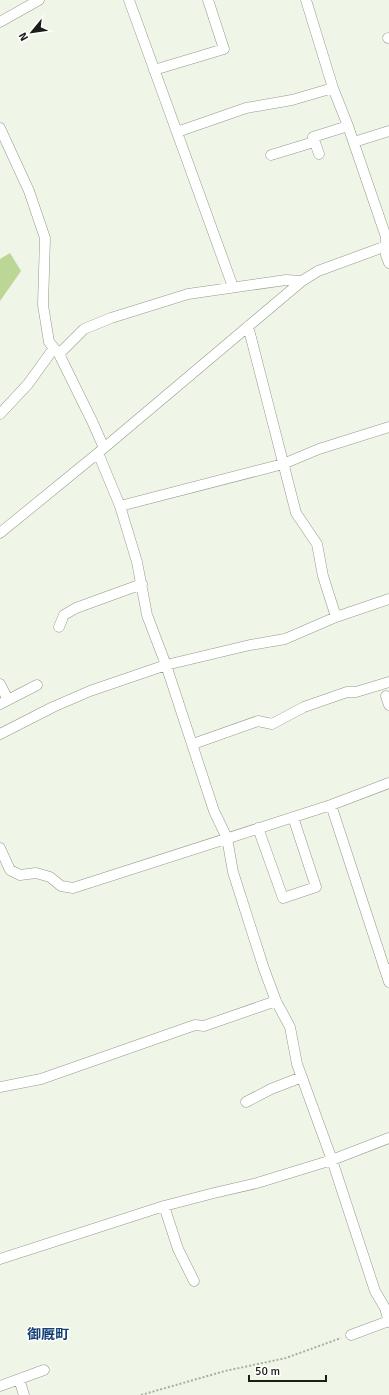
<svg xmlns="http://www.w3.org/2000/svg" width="389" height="1395" font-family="Signika,'Noto Sans JP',sans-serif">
<rect width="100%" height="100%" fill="#eff5e7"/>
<path fill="#bbd695" d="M10,253L21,271L0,301V259Z"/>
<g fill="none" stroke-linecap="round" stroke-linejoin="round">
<defs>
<path id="minor" d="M129,0L233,287
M306,0L333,88L348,126L386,237V255L389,263
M0,22L39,0
M388,38H389
M154,70L224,49L208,0
M0,128L29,191L45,238L43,305L49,342L59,354L92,421L104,448
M177,132L246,108L292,100L333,88
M354,142L389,131
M319,154L313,137L348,126
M271,155L314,142
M248,326L296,513L317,544L323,576L336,617
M59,354L84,329L111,318L188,294L286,280L302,281
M0,414L28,384L54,348
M98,453L120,506L137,562L147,615L166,665L214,811L227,838L233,872L264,969L276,1001L290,1027L297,1064L332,1160L375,1291L385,1308L389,1322
M120,506L283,464L319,449L389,427
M0,533L98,453L302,281L318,271L389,245
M59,627L64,615L76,608L142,584
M0,684L8,700
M386,696L389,705
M0,704L37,685
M0,734L53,707L90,691L166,665L250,645L285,639L336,617L389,599
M193,744L258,721L272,724L304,707L347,692H356L389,682
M331,805L385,970L389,969
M258,828L283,898L316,887L293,817
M0,848L10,870L20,875L36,873L50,877L61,886L73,888L331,805L389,783
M385,970L389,982
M0,1087L41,1079L195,1025L204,1026L276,1001
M246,1102L271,1089L302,1077
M164,1206L178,1249L194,1281
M0,1259L164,1206L214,1193L257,1183L332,1160L389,1138
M351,1335L389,1321
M19,1379L24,1395
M0,1386L44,1370"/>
</defs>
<use href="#minor" stroke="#94998d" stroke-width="11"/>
<path stroke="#a9aea3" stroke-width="2" stroke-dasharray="2 2" stroke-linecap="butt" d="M141,1395L225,1371L286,1358L341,1338"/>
<use href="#minor" stroke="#fff" stroke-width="10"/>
</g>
<g text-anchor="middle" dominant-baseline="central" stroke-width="3" stroke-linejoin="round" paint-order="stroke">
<g font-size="14" font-weight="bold" fill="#144073" stroke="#fff">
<text x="48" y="1334">御厩町</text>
</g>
</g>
<g transform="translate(32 32) rotate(241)" stroke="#ffffff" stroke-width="3" paint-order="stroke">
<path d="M0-3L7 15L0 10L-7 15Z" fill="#1a1d18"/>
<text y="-6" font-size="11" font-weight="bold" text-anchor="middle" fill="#1a1d18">N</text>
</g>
<path d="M249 1375v6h77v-6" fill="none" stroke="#1a1d18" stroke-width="2"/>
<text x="255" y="1375" font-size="12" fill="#1a1d18" stroke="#ffffff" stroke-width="3" paint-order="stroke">50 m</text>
</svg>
